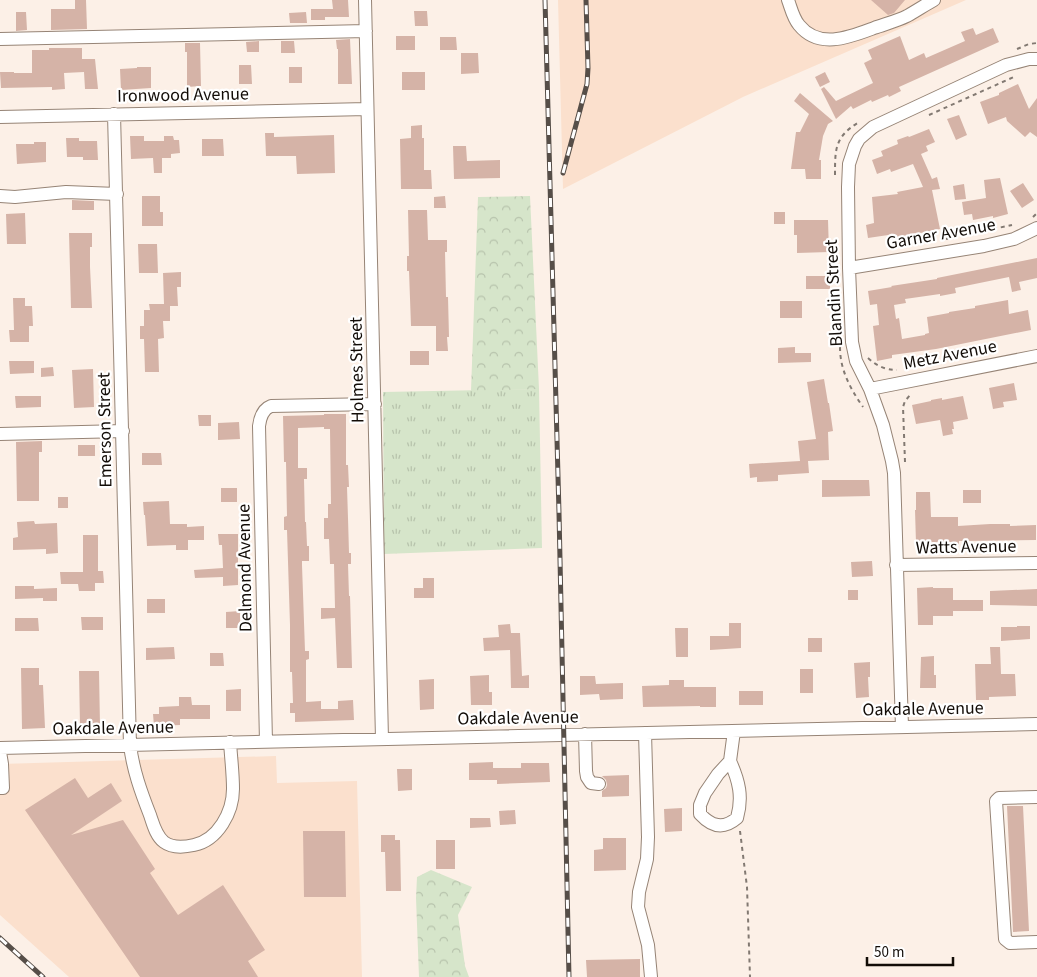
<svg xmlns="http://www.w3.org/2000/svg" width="1037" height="977" font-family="'Source Sans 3',sans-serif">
<defs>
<pattern id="grass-tufts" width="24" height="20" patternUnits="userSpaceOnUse" patternTransform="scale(1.25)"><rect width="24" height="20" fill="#d6e5ca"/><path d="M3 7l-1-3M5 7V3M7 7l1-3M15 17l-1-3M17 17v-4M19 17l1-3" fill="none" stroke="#b7c3ac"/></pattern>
<pattern id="forest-crowns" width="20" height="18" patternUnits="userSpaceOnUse" patternTransform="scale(1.25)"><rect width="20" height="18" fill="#d6e5ca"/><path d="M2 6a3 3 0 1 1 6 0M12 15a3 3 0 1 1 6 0" fill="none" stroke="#b7c3ac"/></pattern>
</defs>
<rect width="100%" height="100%" fill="#fcf0e7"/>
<path fill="#fbe0cd" d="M558,0H966L743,97L563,189Z
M276,756L277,783L357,781L362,977H69L0,915V764Z"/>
<path fill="url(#grass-tufts)" d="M539,389L542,548L384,554L383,392Z"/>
<path fill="url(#forest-crowns)" d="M530,196L539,389L471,391L478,197Z
M431,870L472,887L458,915L465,966L469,977H419L416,898L417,877Z"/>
<path fill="#d5b3a7" d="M75,0H86L87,29L51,30V9H75Z
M332,0H348L349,17H325V20H311V9H333Z
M871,0H905L894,13L888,15Z
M414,11H427L428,26H415Z
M16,12H26L27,30L16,31Z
M306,12L307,23H290L289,13Z
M973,28L976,35L993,28L999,42L899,87L901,91L889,97L888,95L872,102L871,100L853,109L851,106L836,119L821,89L824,87L836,101L873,83L864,63L872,59L868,50L900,36L909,60L924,53L926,58L965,41L961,32Z
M396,36H415V50H396Z
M440,37H456L457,50H440Z
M350,39L352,84H338V49H337L336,40Z
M259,41V52H247L246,42Z
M281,41H294L295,53H281Z
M185,43H200L201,86L187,87V52H185Z
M49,48H82V59H95L98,89H85L84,72L64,73L65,89L52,90V87L1,88L0,72H14V73H32V50H49Z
M461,53H478L479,73L461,74Z
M239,65H251L252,84H239Z
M137,67H151V88L121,90L120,69L137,68Z
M289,67H302V83H289Z
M402,72H425V90H402Z
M825,72L830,82L820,87L815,77Z
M1018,84L1029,109L1037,98V137L1030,132L1025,137L1007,121L1006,117L988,124L980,102L999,95V93Z
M800,93L833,121L828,124L823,136L819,160H821V179H806L805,169H791L796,132H800L809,114L794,101Z
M959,115L967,135L956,140L947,119Z
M422,125V138H424V170H431L432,189H401L400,139L411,138V126Z
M929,129L935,142L926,146L928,151L921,154L932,179L937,177L940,189L932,190L940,229L911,235L912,237L896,240L895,234L868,238L866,225L874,223L872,197L898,194L897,192L923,187L913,164L891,172L890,169L877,174L872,160L883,156L881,151L898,144L897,140L908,136L909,137Z
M265,133H274V137L334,135L335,173L297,174L296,156H266Z
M130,136H144V141H164V136H173L174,140H179L180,153L171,154V158H162V173H154L153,158L131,159Z
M66,138H79V141H97L98,160H83V157H67Z
M202,139H223L224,156H202Z
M34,142H46V162L17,164L16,144H34Z
M453,146H466L467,161L500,160V178L454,179Z
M1000,178L1008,214L993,218V216L973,220L972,214L964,215L962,202L986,198L984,180Z
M1023,183L1034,200L1022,208L1010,191Z
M964,184L966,199L955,200L953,186Z
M142,196H160V212H163V226H142Z
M445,196L446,208H434V197Z
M72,200L94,201V210H72Z
M408,210H427L428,240H447V252H445L446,297H448L449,337H447L448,351H436V326H411L409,271H407V256H409Z
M774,212H785V224H774Z
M25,213L26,244H7L6,214Z
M794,220H828L829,252L797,253V235H794Z
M69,233H92V247H90V267L92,308H71Z
M138,244H157L158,273H139Z
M1037,258V278L1019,282L1021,290L1012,292L1009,277L955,288L956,293L940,296V294L905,299L906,303L894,305L896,319L899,318L902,339L925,335V334L929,333L927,317L949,313V312L975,308V306L1008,300L1009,314L1028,310L1031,330L936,349L892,355V358L877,361L873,326L879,325L877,304L870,305L868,291L892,287L891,286L937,279V278Z
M181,272V287H177L178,306H170V321H163L164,338L158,339L159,372H145L144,339H140V326H144V310H150L149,304H164L163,273Z
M806,276H830V289H806Z
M13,298H25V306H32L33,326H29V342H10L9,330H14Z
M780,301H802V318H780Z
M795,347V353H811V362L778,363V348Z
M410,351H429V365H410Z
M9,361H34V373L10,374Z
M53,367L54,376L41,377V368Z
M93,369L94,407L74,408L72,370Z
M824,379L828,403H829L833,431L828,432L829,460L808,461L809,473L778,475V481L757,482V477L750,478L749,464L800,461L798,441L816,439L807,382Z
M1014,383L1017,400L1003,402L1004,407L993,409L989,388Z
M15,396H41V407L16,408Z
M963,396L968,419L953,422L954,429H952L953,434L943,436L940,420L916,424L912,405L931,401V400L942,398V400Z
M324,414H346V465H348L349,487H347L348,518L349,553H351V564H348L349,596H350L352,668H337L335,618L321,619V608H335L334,564H330L329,539H324V518H328V504H331L330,429H324V427L298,428V468H307V479H304L305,522H306L307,546H309V561H302V565L305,651H309V659L306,660V702L321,701V709H338V701L353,700L354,720L295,722V713H290V703H293L292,672H290V625L287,530H284V517L287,516L286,462H284L283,416L324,415Z
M198,415H211V426H199Z
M239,422L240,439L218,440V423Z
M42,441V452H39V501H17L16,442Z
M78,445H95V456H78Z
M142,453H161L162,465H142Z
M822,480H869L870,496L822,497Z
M221,488H237V502H221Z
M963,490H981V503H963Z
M916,492H930L931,517H958V526L990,524H1010V526L1036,525V540L959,541V545H944V542L916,543L915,510H916Z
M58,497H68V508H58Z
M169,501L170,524H187V527L204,526V540H188V550H176V545L147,546L145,515H144L143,502Z
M34,521L35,524L57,523L58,553L46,554V549L13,550V538L18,537L17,522Z
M218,534H238V585L223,586V577L195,578L194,570L223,568L222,545H219Z
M83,535H98V571H103L104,583H95V591H79L78,584H61L60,572H83Z
M872,561L873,576L852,577L851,562Z
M423,578H434V598H414V588H423Z
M15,586H34V589L57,588V601H43V598L15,599Z
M933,587V588H953V600H983V611H953V616H933V625H918L917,588Z
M1037,589V606L990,605V591Z
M848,590H858V600H848Z
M147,599H165V613H147Z
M240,611V628H226V612Z
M81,617H103V630H82Z
M15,618H38L39,631H15Z
M729,623H741V648L710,650V636H729Z
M510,624L511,633H520L522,676L529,675V688H511L510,650L484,651L483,638L499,637L498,625Z
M1017,626H1030V639L1001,641V627H1017Z
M675,628H688V657H676Z
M808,638H822V652H808Z
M174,647L175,659L146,660V648Z
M990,647H1000L1001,674H1015L1016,696L989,697V700H976L975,664H991Z
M210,653H223L224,666H210Z
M934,656V675H936V688H920L921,657Z
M870,662V677H868L869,697L856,698L854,663Z
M21,668H39V685H43L45,728L22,729Z
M800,669H813V693H800Z
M79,671H99L100,726H80Z
M489,675V692H492V705H471L470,676Z
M580,676H595L596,684L623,683V699L600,700L599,694L580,695Z
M434,679V709L420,710L419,680Z
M669,680H684V687H716V707H700V706L643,707L642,686L669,685Z
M241,689V711H226V690Z
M739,691H763V705H739Z
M179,697H191L192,705H210V719H180V725L154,726L153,714H159V707L179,706Z
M493,762V768H521V763H549L550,782L497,784V780H469V763Z
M397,769H412V790L398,791Z
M629,775V796L602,797V791L606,788L607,785L606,780L602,776Z
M75,778L88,798L111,783L122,801L71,835L123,820L155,869L150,873L178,915L223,885L265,950L248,961L258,977H140L25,810Z
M1007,806H1023L1029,931L1013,932Z
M682,808V831L665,832L664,809Z
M515,810L516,824L500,825L499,811Z
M470,818H490L491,827L470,828Z
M303,831H345L346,897H304Z
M381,835H395V840H400L401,891H386L385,852H381Z
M603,838H626V870L594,871V850L603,849Z
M436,840H455V869H436Z
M640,959V977H587L586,960Z"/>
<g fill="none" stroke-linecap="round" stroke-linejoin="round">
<defs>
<path id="minor" d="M365,0L382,739
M788,0C791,8 793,18 799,25C819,50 850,37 874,28C885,24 897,21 907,16C916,11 925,5 934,0
M0,39L366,31
M114,114L130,745C133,770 141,792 150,815C153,824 156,836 164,842C172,848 185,847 194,845C218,840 233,812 233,789C233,773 231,758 230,742
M0,117L367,109
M0,196L15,197L66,192L117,194
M849,268L984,246L1014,239L1037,228
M870,389L1037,356
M0,434L123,431
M896,565L1037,563
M902,727L894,473L892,461L883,425L870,389L856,361L852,342L849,268L848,187L849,164L855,146L859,139L873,127L1006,65L1029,59H1037
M645,733L648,837L647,859L639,892L638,907L648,945L651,977
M585,734L586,771L587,777L591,783L599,784
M266,742L259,426C260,418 263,409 271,406L375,404
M0,748L1037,724
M0,752L2,764L3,788H0
M730,761C739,781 743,797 737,818C723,830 711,826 700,814V805L705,793L718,774L730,761L734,731
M1037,797L999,798L996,801L1005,939L1010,943L1037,942"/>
</defs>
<use href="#minor" stroke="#968476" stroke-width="14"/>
<path stroke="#827972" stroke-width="2" stroke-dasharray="4 4" stroke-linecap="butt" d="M1017,49L1029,44L1037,43
M929,115L1016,76
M835,175C835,148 835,137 859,122
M1033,217L1037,213
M946,239L1012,225
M840,347C840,370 850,388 863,407
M868,358C877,366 885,370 897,370
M905,462L903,407L905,401L911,394
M740,831L747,887L750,977"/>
<use href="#minor" stroke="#fff" stroke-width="12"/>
<defs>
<path id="rail" d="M545,0L559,513L569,977
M563,173L587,84L588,68L586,0
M0,938L43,977"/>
</defs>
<use href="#rail" stroke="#564e48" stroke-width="5"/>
<use href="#rail" stroke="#fff" stroke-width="3" stroke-dasharray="9" stroke-linecap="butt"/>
</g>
<g text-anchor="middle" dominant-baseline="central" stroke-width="4.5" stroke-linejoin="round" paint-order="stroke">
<g font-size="18" fill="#120c07" stroke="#fff">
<text transform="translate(183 95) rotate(-1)">Ironwood Avenue</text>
<text transform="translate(941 234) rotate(-10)">Garner Avenue</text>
<text transform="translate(834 293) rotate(-93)">Blandin Street</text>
<text transform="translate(950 355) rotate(-11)">Metz Avenue</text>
<text transform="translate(357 370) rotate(-91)">Holmes Street</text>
<text transform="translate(105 430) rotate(-91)">Emerson Street</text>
<text transform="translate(966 547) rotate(-1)">Watts Avenue</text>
<text transform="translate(245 568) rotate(-91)">Delmond Avenue</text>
<text transform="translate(923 709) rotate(-1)">Oakdale Avenue</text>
<text transform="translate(518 718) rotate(-1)">Oakdale Avenue</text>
<text transform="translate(113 728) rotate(-1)">Oakdale Avenue</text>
</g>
</g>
<path d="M867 957v8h86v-8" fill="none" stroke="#120c07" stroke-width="2.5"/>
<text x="874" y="957" font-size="15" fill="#120c07" stroke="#ffffff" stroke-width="4" paint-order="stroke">50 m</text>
</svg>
